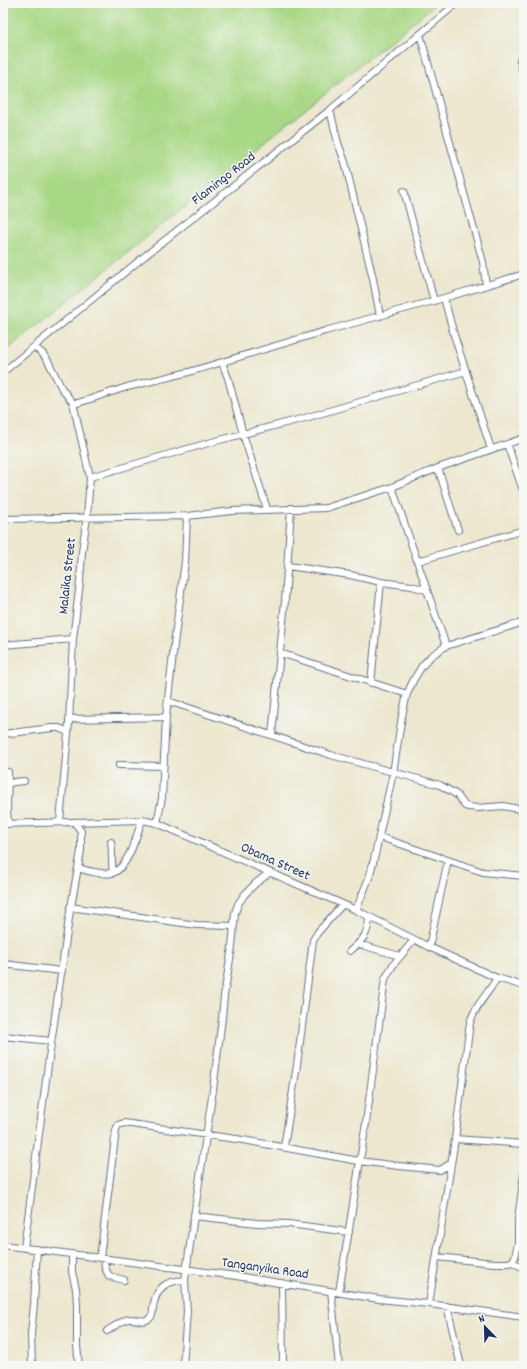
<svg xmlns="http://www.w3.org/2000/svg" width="527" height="1369" font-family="Dekko,sans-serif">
<rect width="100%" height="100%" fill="#f6f6f2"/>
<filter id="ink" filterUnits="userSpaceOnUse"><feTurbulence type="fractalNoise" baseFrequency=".025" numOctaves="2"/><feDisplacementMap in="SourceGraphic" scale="8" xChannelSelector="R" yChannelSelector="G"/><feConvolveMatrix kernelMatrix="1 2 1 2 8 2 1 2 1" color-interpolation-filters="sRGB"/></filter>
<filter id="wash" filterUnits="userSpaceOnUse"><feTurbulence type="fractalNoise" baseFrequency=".012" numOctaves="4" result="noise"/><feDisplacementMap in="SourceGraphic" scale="16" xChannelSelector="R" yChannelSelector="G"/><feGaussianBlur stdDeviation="0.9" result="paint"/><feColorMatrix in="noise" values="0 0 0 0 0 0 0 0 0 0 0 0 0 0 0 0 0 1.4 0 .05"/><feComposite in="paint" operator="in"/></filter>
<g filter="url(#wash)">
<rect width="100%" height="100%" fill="#ece7ce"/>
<path fill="#a8d885" stroke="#628472" d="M3,3H437L3,353Z"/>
</g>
<g filter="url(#ink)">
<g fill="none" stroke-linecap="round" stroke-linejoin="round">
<defs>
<path id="minor" d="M420,34L483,262L486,285
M524,54L520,60L524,77
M330,110L338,143L345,162L373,279L380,316
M404,191L434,301
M444,298L454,335L491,449
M34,347L42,353L48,361L62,389L73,403L90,477L87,517L82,552L80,582L73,639L69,723L60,822
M222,362L228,378L243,434L267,509
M3,372L146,255L330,110L457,3
M73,403H78L127,387L189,372L325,331L444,298L524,274
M507,444L524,493
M438,468L458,530
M90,477L212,442L305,418L466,371
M392,487L446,646
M3,503L4,519
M3,519L187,516L232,511L326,508L392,487L438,468L524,438
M418,561L524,530
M288,566L350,575L381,582L412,586L426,590
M3,645L73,639
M280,653L407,694
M371,683L381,582
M168,701L331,755L440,785L452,792L457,795L465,806L469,807L477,808L503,806L524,810
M69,719L166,717
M3,734L52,728H59L68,732
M272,735L285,601L291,508
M119,765L163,766
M8,784L14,782L24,781
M8,823L7,810L8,772
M157,823L162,798L166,717L175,636L185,562L187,516
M3,824L142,820L157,823L356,910L429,947L497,978L524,986
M380,837L483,872L524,876
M111,842C113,852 111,862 113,873
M78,868C88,871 101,875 112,873C128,869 137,834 142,820
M70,907L197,925L233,926
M356,910L369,878L374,859L393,773L402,716L407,694L414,679L422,666L431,656L446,646L524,622
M358,944L400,956
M429,947L448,860
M350,951C363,940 368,935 369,918
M3,964L62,971
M3,1036L51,1041
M455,1139L524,1144
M284,1147L297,1065L313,940L318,932L342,905
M194,1216L257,1223L289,1224L349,1232
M3,1245L236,1276L379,1299L429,1304L524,1317
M24,1248L48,1065L69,918L81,851V831L74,822
M72,1254V1272L76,1289L77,1305V1346L79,1366
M437,1257L494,1263H507L512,1262L515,1257L518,1243V1220L524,1174
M100,1258L116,1130L118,1125L124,1123L243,1140L359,1161L399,1166L440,1170L450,1164
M104,1259L105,1268L109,1276L124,1280
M512,1262L524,1268
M282,1283L283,1366
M331,1291L339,1366
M339,1292L366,1123L385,979L393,965L414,940
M429,1304L455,1139L470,1023C475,1005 488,994 497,978
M447,1306L461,1366
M107,1331C112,1328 124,1319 129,1319C136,1318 144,1324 150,1318C153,1316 153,1310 153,1307C157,1286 166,1281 185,1280
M32,1366L31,1334L34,1304L37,1249
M183,1366L187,1311L185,1280L194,1216L213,1090L222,1018L224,996L232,947L235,913L238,904L245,894L256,883L269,873"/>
</defs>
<use href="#minor" stroke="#646f85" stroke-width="8"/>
<use href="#minor" stroke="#fff" stroke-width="6"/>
</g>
</g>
<g text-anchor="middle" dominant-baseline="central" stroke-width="3" stroke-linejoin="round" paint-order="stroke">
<g font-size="14" fill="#1b2f5e" stroke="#f6f6f2">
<text transform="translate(224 179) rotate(-38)">Flamingo Road</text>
<text transform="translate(68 576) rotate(-84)">Malaika Street</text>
<text transform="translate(275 862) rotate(24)">Obama Street</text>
<text transform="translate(265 1269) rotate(8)">Tanganyika Road</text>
</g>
</g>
<rect width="527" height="1369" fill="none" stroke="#f6f6f2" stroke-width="16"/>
<g transform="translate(485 1327) rotate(337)" stroke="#f6f6f2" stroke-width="3" paint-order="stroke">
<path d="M0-3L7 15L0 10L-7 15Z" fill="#1b2f5e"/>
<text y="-6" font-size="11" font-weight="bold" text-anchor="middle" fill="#1b2f5e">N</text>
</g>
</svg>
